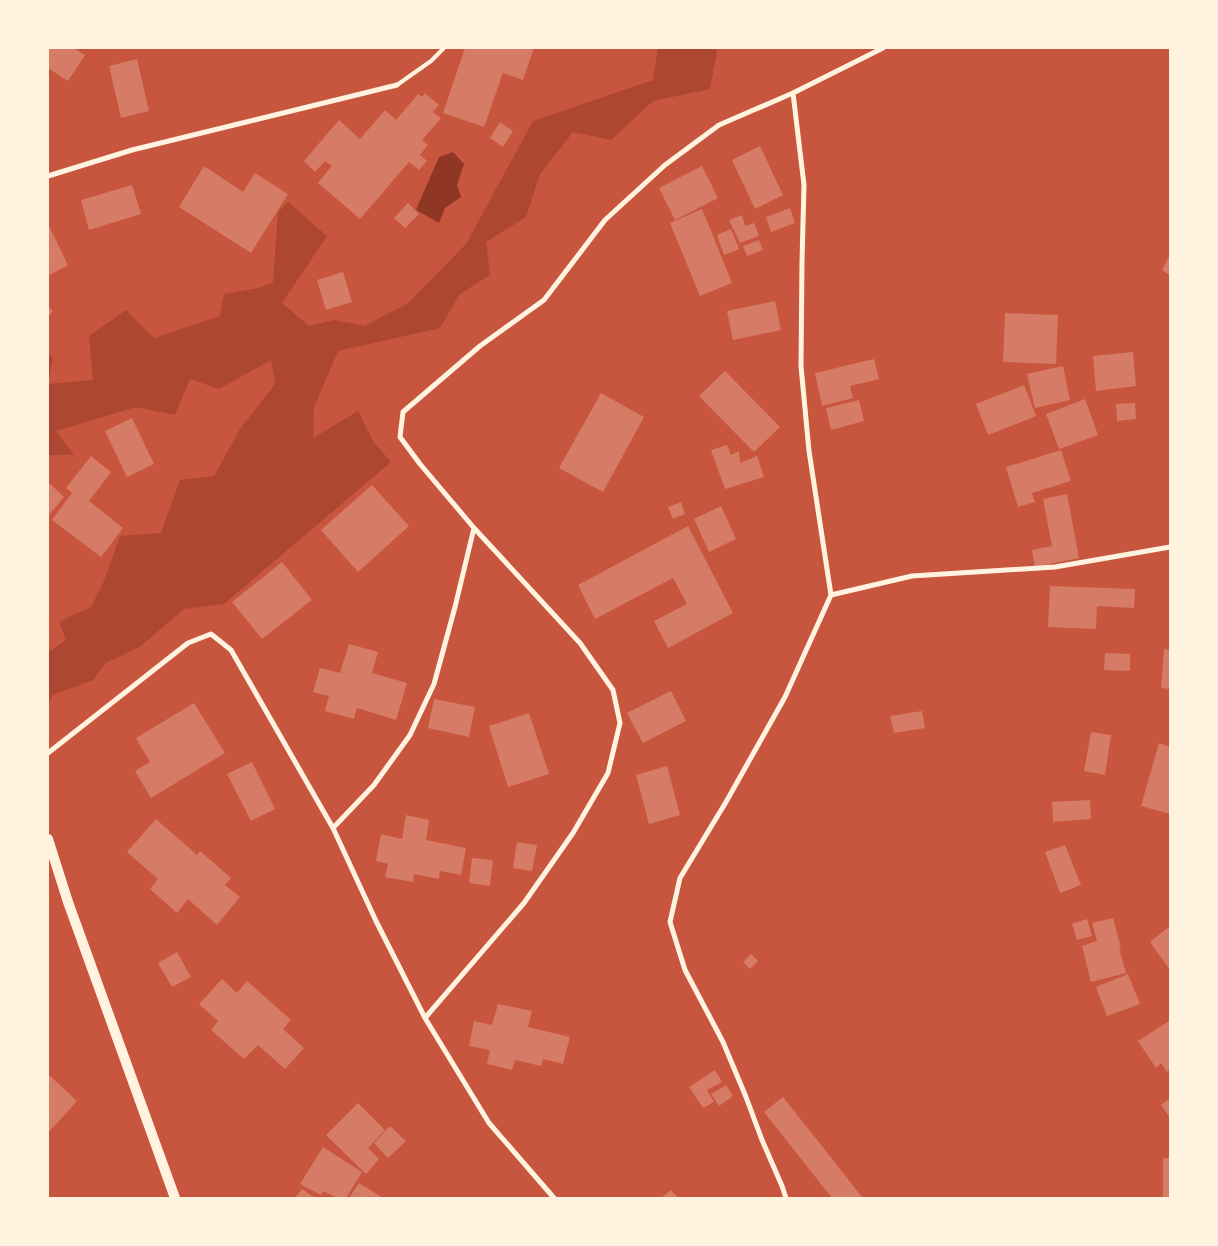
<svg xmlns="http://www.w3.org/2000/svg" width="1218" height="1246" font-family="'Alegreya Sans',sans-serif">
<rect width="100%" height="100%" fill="#c8553d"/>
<path fill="#ae4732" d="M658,48H716L717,51L710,89L653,101L611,140L573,132L540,174L526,217L486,242L490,275L460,294L440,328L338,351L314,407L313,438L358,411L373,441L391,462L224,604L184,609L141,646L106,663L93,680L53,695L48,705V652L66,640L59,622L91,607L104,581L120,536L161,533L180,480L214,476L240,429L275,384L271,360L219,389L190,379L175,415L136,407L56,431L74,455H48V353L53,357L48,384L93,380L89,336L126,310L154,338L220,316L224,294L259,288L273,282L278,212L288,202L327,236L282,303L309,326L335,320L364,326L407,304L466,244L533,121L653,80Z"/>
<path fill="#8f3625" d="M453,152L464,164L457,185L461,197L445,208L439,223L416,210L439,157Z"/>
<path fill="#d67c66" d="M48,48H73L85,55L68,81L48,68Z
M465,48H534L523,80L503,73L484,127L443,113Z
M137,59L149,111L121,118L109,66Z
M425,93L439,105L433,112L441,118L422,140L428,145L420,155L427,161L419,170L409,162L360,219L318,183L332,166L325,161L315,172L304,161L339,120L360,139L385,110L396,120L418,94L422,97Z
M500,122L513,131L503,147L490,138Z
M760,146L783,195L755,209L732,160Z
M204,166L243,192L255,173L288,194L251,253L179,207Z
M702,166L718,198L675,220L659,188Z
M132,185L141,214L89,230L81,200Z
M408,203L419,214L405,228L394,218Z
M790,208L795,223L771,232L766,217Z
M702,209L732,283L700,296L670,223Z
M742,215L745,226L754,223L759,236L740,243L729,220Z
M48,224L68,265L48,276Z
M731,229L739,249L724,255L717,235Z
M759,240L763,250L747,256L743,246Z
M1170,255V275L1162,270Z
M343,272L352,302L326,310L317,280Z
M775,301L781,330L733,340L727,311Z
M48,306L53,311L48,317Z
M1005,313L1058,315L1056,364L1003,362Z
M1133,352L1136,386L1096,391L1093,356Z
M874,359L879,379L850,386L853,398L822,406L815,373Z
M1063,366L1070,400L1035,408L1027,374Z
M725,371L780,427L754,452L699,396Z
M1024,385L1036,416L988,435L976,404Z
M601,393L644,417L603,492L559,468Z
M1085,399L1098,435L1059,449L1046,414Z
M859,400L864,421L831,430L826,408Z
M1135,403L1136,419L1117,421L1116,404Z
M132,418L154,464L127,477L105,431Z
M727,445L731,455L739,451L740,463L757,456L764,477L725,489L711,450Z
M1061,450L1071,481L1032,493L1035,502L1018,507L1006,467Z
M91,456L111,472L89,501L123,528L101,557L52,520L72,493L66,488Z
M48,482L64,497L48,516Z
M372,485L409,526L358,572L321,530Z
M1067,494L1079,558L1035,567L1032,550L1052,546L1043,499Z
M681,502L685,514L673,519L668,507Z
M721,506L736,539L709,552L694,519Z
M688,526L733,613L668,648L654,621L687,604L673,578L595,619L578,585Z
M282,562L312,600L262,639L232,602Z
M1050,586L1135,589L1134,608L1097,606L1096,629L1048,627Z
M349,644L378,652L372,673L407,683L396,720L357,708L354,719L325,711L329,696L313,692L320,668L340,673Z
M1164,649L1170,650V689L1161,688Z
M1105,653L1130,654V671L1104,670Z
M671,691L686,721L643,743L627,713Z
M434,699L475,707L469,737L428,728Z
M194,703L225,753L151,798L135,771L150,762L136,738Z
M922,711L925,728L894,733L890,716Z
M529,713L549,774L508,787L489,726Z
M1091,732L1111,735L1105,775L1084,771Z
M1159,743L1170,747V814L1141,806Z
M252,762L275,809L251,821L227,774Z
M667,766L680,815L649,824L636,775Z
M1090,800L1091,819L1053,822L1052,802Z
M406,815L429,820L426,840L466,848L461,875L440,871L439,879L414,874L413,882L385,877L388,864L376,861L381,834L402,839Z
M156,819L197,855L200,851L231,878L225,885L240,897L217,925L188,899L177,913L150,889L158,879L127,852Z
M517,842L537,845L532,871L513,868Z
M1065,845L1081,885L1060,893L1045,852Z
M472,858L493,860L490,886L469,883Z
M1113,918L1121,948H1119L1126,973L1091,982L1082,946L1097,941L1092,923Z
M1087,919L1092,936L1077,940L1072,924Z
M1170,926V970L1150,942Z
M177,952L191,977L172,987L158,963Z
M751,954L758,961L750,969L743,962Z
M1128,974L1140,1004L1107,1016L1096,987Z
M222,979L237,993L247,981L291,1020L283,1029L304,1048L285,1069L258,1045L244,1059L211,1030L218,1021L199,1004Z
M498,1004L532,1011L528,1027L570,1037L563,1064L543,1059L541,1066L515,1060L512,1070L487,1064L490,1050L469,1046L474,1021L492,1025Z
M1169,1021L1170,1024V1069L1167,1072L1161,1063L1156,1068L1138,1041Z
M715,1070L722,1082L707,1090L714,1102L703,1108L689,1087Z
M48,1074L77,1101L48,1133Z
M726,1085L733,1096L719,1106L711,1094Z
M783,1097L863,1198H832L764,1112Z
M1170,1098V1118L1161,1105Z
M358,1103L385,1130L368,1148L379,1159L366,1174L326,1135Z
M390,1126L406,1141L388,1158L374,1143Z
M323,1147L362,1172L346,1198H337L323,1191L321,1195L300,1184Z
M1163,1158H1170V1198H1163Z
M359,1183L383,1198H349Z
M302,1189L315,1198H295Z
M671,1190L678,1198H661Z"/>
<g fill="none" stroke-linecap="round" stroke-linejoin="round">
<path stroke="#fff3e0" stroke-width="4" d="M397,85L431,61L444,48"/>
<path stroke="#fff3e0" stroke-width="5" d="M48,176L132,150L397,85
M831,595L912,576L1055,567L1170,547
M48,753L188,643L211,634L231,650L333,828L376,921L425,1018L489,1123L554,1198
M333,828L374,785L410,735L434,684L455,607L474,528
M425,1018L524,903L573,833L608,773L620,723L613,690L580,643L474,528L420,464L400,437L403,412L480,346L544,300L605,220L665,165L719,125L793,93L883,48
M786,1198L782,1186L762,1140L746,1097L723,1042L685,970L670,922L680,878L726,802L785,697L831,595L809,451L801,366L802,262L804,185L793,93"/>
<path stroke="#fff3e0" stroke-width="10" d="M48,839L68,902L175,1198"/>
</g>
<rect width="1218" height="1246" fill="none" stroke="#fff3e0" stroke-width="98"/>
</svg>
